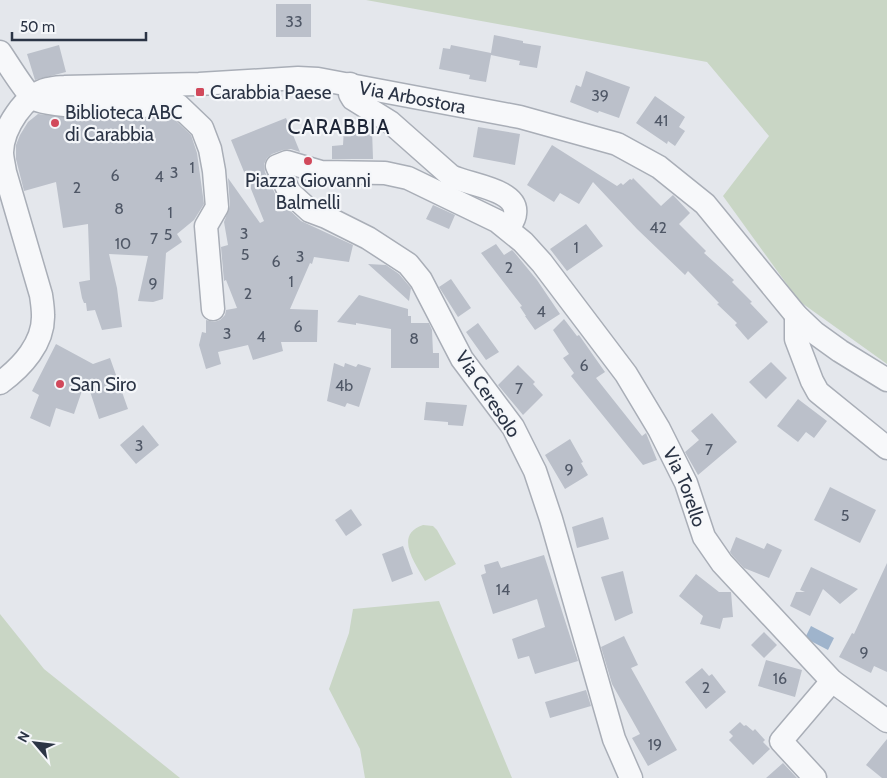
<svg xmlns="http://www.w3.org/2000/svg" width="887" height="778" font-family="Cabin,sans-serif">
<rect width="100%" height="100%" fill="#e4e7ec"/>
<path fill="#c9d6c5" d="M366,0H887V364L799,301L723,196L769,136L707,62Z
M423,525L433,526L437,530L456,564L425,581C416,564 393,535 423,525Z
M439,601L512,778H365L360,749L329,689L349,633L353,609Z
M0,614L44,669L180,778H0Z"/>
<path fill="#9fb4cc" d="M811,626L834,638L828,650L805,638Z"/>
<path fill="#bbc0ca" d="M276,4H311V37H276Z
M494,35L523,41V43L541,46L537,68L519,65L520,61L491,55L486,82L469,79L470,75L439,69L443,48L450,49L451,45L491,53Z
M59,45L66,72L35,80L27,54Z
M586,71L630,87L619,118L599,111L598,113L570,102L576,85L581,87Z
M655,96L685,117L679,127L685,131L675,146L668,141L667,144L636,123Z
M38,114L79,119L173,118L191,135L197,153L204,204L194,220L177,234L182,242L166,253L163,299L153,302L138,301L148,256L109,254L117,288L122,327L102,330L95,310L87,311L86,303H84L82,298L79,282L90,280L88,224L63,228L56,182L24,191L16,159V145L20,135L28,122Z
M286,118L300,152L291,149L283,150L272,154L267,158L264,164L265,172L277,198L301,221L353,245L349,262L314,257L312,264L310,263L290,309L318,310L317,342H281L283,351L253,360L248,345L218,352L221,364L206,369L199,345L202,332L206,333V320L214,322L220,320L225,315L226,310L237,308L226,280L224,281L221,247L228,245L224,222L230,206L228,178L260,223L264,221L231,140Z
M478,127L520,134L515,165L473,157Z
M344,129H372L373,159H332V146L343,145Z
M552,145L617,186L621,183L623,185L630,179L632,180L633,178L661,206L673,195L674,196L690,213L679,224L706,251L704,253L734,280L732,282L752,302L750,303L768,322L748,340L735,325L737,323L717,304L719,303L688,271L685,275L637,229L593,182L579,204L560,193L554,202L527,185Z
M433,205L455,215L449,229L426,219Z
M586,224L603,246L567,271L550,249Z
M496,244L504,255L512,250L514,252L537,280L560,314L535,330L525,316H526L520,307L522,306L481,253Z
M368,264L386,265L399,274L411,288L409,301Z
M451,279L471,308L458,317L439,287Z
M359,295L408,309V316H411V323H429L432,330L433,353H439V368H391V329L356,323V325L337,322Z
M564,319L577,336L579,335L605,372L596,378L642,436L646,433L657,460L643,465L571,376L574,373L563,358L569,354L553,330Z
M478,323L499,352L486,360L466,332Z
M56,344L93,364L110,358L128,409L99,419L86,379L74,414L56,408L50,427L30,418L39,395L32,391Z
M771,362L787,378L766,399L749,382Z
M334,363L344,367L345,363L356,367L358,364L371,368L359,407L347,403L345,407L327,401Z
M518,365L535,382L533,384L543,395L523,415L498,385Z
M798,399L827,421L814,438L806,432L798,442L777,426Z
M426,402L467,405L463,426L448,425V422L424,420Z
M712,413L737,442L698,475L685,452L699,440L691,431Z
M143,425L159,445L136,464L120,445Z
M570,439L583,462L581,463L588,475L565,489L545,455Z
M830,487L876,510L860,543L814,520Z
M351,509L362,525L346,536L335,520Z
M603,517L609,539L577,548L572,527Z
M736,537L764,549L767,543L782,550L769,578L744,568L732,555L730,552Z
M403,546L413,574L392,582L382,554Z
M544,555L578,661L535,674L529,656L518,659L512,639L545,627L537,599L493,614L481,575L486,573L484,565L498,561L501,568Z
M887,563V672L874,666L871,673L839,657L852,633L854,634Z
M811,567L858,589L840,604L823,589L810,616L790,606L796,592H805L800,590Z
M623,571L633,613L615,621L601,577Z
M696,574L719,592H731L733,617L723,618L720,629L700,624L703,616L679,596Z
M764,632L777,645L764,658L751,645Z
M624,636L638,665L631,668L677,750L648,766L632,738L640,734L612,684L601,647Z
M766,660L802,670L795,697L758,686Z
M702,668L709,676L712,674L726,692L706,709L685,682Z
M586,690L591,706L550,718L545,702Z
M740,722L744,726L746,725L753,731L755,729L765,740L763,742L770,749L753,765L729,740L733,736L729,732Z
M887,739V778H882L866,765Z
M783,763L797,778H766Z"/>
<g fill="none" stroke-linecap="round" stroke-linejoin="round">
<defs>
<g id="minor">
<path d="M0,52C7,62 25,92 33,98C50,111 152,105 178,105L202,128L210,149L214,171L217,207L206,226L213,309"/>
<path d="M350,84V94L353,99L390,122L451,176C468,185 519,189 515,214C515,219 511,224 508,229"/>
<path d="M796,315V339L812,381L818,392L887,448"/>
<path id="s1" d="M0,383C22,367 44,343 43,315C43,308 42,302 41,295L5,172C4,165 2,158 2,152C3,128 24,95 48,89C53,88 59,87 64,87L199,84L298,78L318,79L520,117L617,144L659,167L705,204L796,315L815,333L840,351L887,380"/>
<path id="s2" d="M631,778L614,739L551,519L535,471L513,427L462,359L421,280L408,264L368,238L326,217L310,211L289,192L277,166L287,162L321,172L385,173L408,178L497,221L523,242L542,263L626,374L659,429L686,483L704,537L722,563L832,681L887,721"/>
<path d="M815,778L781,741L832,681"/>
</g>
</defs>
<use href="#minor" stroke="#a9aeb7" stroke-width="25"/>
<use href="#minor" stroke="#f7f8fa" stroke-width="22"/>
</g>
<g fill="#d1495b" stroke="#f4f6f9" stroke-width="2">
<rect x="195" y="87" width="10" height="10" rx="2.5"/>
<circle cx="55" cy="123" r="5"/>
<circle cx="308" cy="161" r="5"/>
<circle cx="60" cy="384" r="5"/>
</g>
<g text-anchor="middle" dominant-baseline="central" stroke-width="4.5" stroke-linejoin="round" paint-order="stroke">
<g font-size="16" fill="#4f5766">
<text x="294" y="21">33</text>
<text x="600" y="95">39</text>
<text x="661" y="120">41</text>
<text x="192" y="167">1</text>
<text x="174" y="172">3</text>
<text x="115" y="175">6</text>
<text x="159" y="176">4</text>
<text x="77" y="187">2</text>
<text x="119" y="208">8</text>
<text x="170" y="212">1</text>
<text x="658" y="227">42</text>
<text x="244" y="233">3</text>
<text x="168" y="234">5</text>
<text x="154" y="238">7</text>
<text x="123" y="243">10</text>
<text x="576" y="247">1</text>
<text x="245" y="254">5</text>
<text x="300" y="256">3</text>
<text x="276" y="261">6</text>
<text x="509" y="267">2</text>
<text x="291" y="281">1</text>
<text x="153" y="283">9</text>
<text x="248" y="293">2</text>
<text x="541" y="311">4</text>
<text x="298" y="326">6</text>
<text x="227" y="333">3</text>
<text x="261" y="336">4</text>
<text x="414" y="338">8</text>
<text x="584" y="365">6</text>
<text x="344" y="385">4b</text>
<text x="519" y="388">7</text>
<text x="139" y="445">3</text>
<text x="709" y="449">7</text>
<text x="569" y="469">9</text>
<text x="845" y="515">5</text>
<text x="503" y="589">14</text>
<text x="864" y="652">9</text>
<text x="780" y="678">16</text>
<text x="706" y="687">2</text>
<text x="655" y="744">19</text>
</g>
<g font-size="19" fill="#2b3445" stroke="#f4f6f9" text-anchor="start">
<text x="210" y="92">Carabbia Paese</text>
<text x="65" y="112">Biblioteca ABC<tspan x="65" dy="22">di Carabbia</tspan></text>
<text x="308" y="180" text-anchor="middle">Piazza Giovanni<tspan x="308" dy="22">Balmelli</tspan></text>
<text x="70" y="384">San Siro</text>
</g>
<g font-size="19" fill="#2b3445" stroke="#f4f6f9">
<text stroke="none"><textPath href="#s1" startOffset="701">Via Arbostora</textPath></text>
<text transform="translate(488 394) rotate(56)">Via Ceresolo</text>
<text stroke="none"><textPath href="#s2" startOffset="1296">Via Torello</textPath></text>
</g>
<g font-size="21" letter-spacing="1" fill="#1d2536" stroke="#f4f6f9">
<text x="339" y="126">CARABBIA</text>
</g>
</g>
<g transform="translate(35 743) rotate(298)" stroke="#f4f6f9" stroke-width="4" paint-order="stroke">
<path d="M0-4L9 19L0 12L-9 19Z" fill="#2b3445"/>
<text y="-8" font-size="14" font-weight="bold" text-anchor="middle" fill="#2b3445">N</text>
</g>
<path d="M12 32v8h134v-8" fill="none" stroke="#2b3445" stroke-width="2.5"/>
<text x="20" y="32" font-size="15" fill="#2b3445" stroke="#f4f6f9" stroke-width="4" paint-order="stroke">50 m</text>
</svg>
